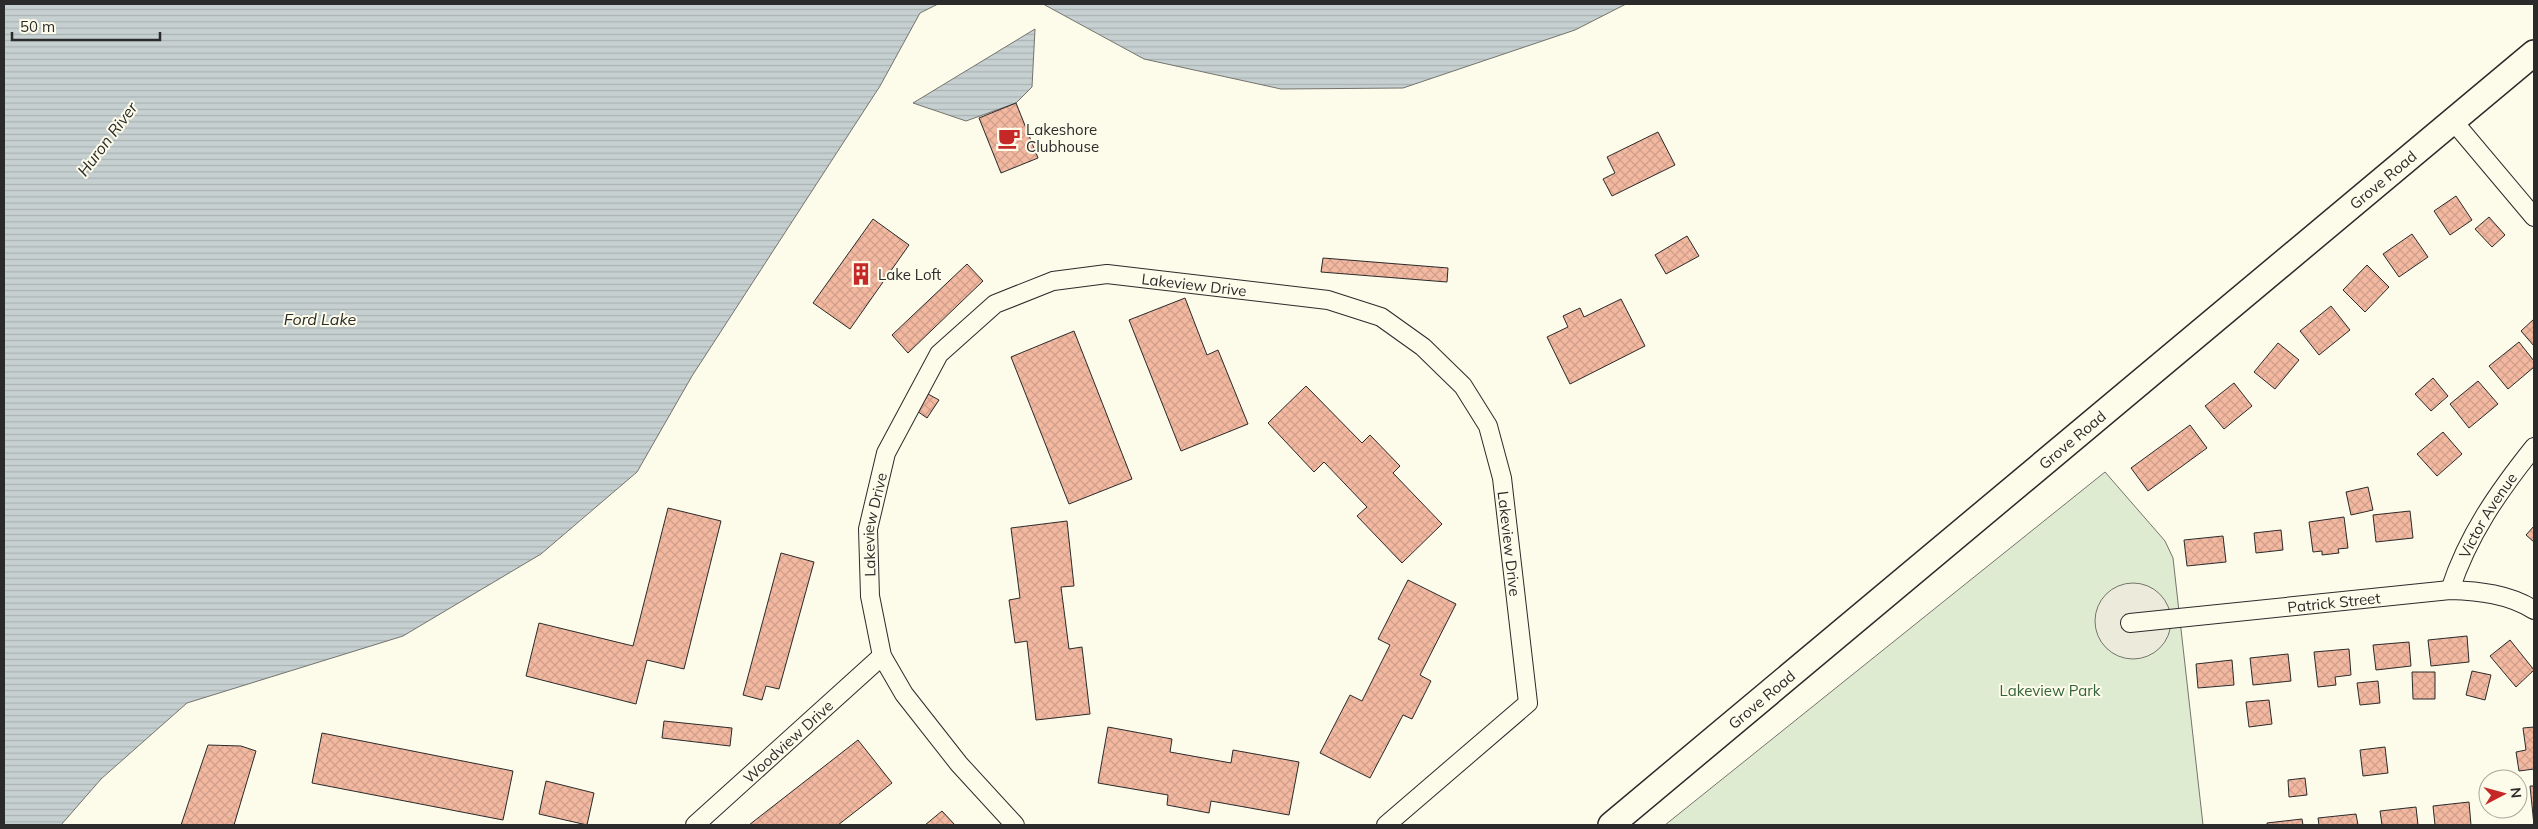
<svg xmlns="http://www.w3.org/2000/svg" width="2538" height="829" font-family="Mulish,sans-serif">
<defs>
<pattern id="water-rules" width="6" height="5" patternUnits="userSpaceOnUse" patternTransform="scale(1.25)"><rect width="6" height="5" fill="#c7d0d0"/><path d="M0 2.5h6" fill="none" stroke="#abb3b3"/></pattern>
<pattern id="building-cross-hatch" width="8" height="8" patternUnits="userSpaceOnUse" patternTransform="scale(1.25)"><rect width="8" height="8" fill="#f2b8a0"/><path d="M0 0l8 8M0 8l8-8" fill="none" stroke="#d09e8a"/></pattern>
</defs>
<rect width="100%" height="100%" fill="#fdfbea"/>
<path fill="#deebd1" stroke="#74746e" d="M2105,472L2165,541L2173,558L2203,825H1665Z"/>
<path fill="#eceadb" stroke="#74746e" d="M2095 621a38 38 0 1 1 76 0a38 38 0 1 1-76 0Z"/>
<path fill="url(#water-rules)" stroke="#74746e" d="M4,4H938L920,13L880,86L692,376L637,472L541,554L403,636L187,703L101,779L61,825H4Z
M1043,4H1626L1575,30L1403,88L1281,89L1144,59Z
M1035,29L1032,87L1016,103L966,121L913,103Z"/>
<path fill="url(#building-cross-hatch)" stroke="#2b2b2b" d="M1016,103L1038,158L1001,173L979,118Z
M1658,132L1675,165L1612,196L1603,179L1615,173L1607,157Z
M2456,196L2472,220L2450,235L2434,211Z
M2489,217L2505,235L2492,247L2475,229Z
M873,219L909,245L850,329L813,303Z
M2412,234L2428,257L2399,277L2383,254Z
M1687,236L1699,256L1666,274L1655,255Z
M1323,258L1448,268L1447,282L1321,272Z
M967,264L983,281L908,353L892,335Z
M2367,265L2389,287L2365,312L2343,290Z
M1185,298L1207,355L1218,350L1248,424L1181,451L1129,320Z
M1621,299L1645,346L1570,384L1547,337L1568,327L1563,316L1580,308L1584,317Z
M2331,306L2350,330L2319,355L2300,331Z
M2534,319V346L2521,331Z
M1074,331L1132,479L1069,504L1011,357Z
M2519,342L2534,361V367L2508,389L2489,366Z
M2278,343L2299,360L2275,389L2254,372Z
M2433,378L2448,396L2431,411L2415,394Z
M2478,381L2498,404L2469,428L2450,404Z
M2234,383L2252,406L2224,429L2205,406Z
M1306,386L1362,443L1370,435L1400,466L1393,473L1442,524L1402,563L1357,516L1367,507L1324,462L1314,472L1268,423Z
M928,394L939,400L927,418L917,411Z
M2190,425L2207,448L2148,491L2131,468Z
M2443,432L2462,454L2437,476L2417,454Z
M2368,487L2373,510L2351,515L2346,492Z
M668,508L721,521L684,669L647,660L636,704L526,676L539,623L633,646Z
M2410,511L2413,538L2376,542L2373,515Z
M2344,517L2348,548L2338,549L2339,553L2322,555V551L2313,552L2309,522Z
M1067,521L1074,586L1061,587L1069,649L1082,647L1090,714L1036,720L1027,641L1015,643L1009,600L1020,598L1011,528Z
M2534,526V542L2526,535Z
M2281,530L2283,550L2256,553L2254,533Z
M2223,536L2226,562L2187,566L2184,540Z
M781,553L814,562L779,689L766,686L762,700L743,695Z
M1408,580L1456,604L1420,675L1431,681L1412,719L1403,715L1370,778L1320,753L1350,695L1362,701L1390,645L1378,639Z
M2467,636L2469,662L2431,666L2428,640Z
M2510,640L2534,670L2516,687L2490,656Z
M2409,642L2411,666L2376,670L2373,645Z
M2349,649L2351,675L2335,677L2336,685L2318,687L2314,652Z
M2288,654L2291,681L2253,685L2250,658Z
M2232,660L2234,685L2198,688L2196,664Z
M2472,671L2491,675L2485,700L2466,695Z
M2412,672H2435V699H2413Z
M2378,681L2380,703L2360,705L2357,683Z
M2269,700L2272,724L2249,727L2246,702Z
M664,721L732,728L730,746L662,738Z
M1108,727L1172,739L1170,752L1231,763L1233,750L1299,762L1289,815L1211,801L1209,813L1167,805L1168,795L1098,783Z
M2534,727V769L2519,771L2516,752L2526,750L2523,728Z
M322,733L513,771L503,820L312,783Z
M858,740L892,783L838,825H749Z
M208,745L241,746L256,751L234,825H181Z
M2385,747L2388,773L2363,776L2360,750Z
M2305,778L2307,795L2289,797L2288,780Z
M546,781L594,793L587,825L539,814Z
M2530,786H2534V825Z
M2469,802L2471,825H2435L2433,806Z
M2416,807L2418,825H2382L2380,811Z
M942,811L955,825H925Z
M2356,814L2358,825H2319L2318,818Z
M2302,819L2303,825H2267V823Z"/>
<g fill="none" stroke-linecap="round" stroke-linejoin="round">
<defs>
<g id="minor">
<path d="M2454,122L2534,217"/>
<path id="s1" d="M2450,590C2468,535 2498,492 2534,447"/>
<path id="s2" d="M2130,623L2450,590C2479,591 2509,594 2534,610"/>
<path id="s3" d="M695,825L882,656"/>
<path id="s4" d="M1015,825L959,764L904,694L882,656L870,596L868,529L886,453L939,354L995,304L1053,281L1107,274L1328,300L1381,317L1423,347L1463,386L1488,426L1502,478L1528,703L1386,825"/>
</g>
<g id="secondary">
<path id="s5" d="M1611,825L2534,53"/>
</g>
</defs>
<use href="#minor" stroke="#2b2b2b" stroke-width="20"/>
<use href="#secondary" stroke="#2b2b2b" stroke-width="28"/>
<use href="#minor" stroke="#fdfbea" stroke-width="18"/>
<use href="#secondary" stroke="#fdfbea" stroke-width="25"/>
</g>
<defs>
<symbol id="cafe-bare" viewBox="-9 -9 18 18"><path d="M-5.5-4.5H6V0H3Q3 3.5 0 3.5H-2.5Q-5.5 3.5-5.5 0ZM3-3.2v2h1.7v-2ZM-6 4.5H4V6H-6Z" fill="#c62828" stroke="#fdfbea" stroke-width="2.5" paint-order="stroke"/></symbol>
<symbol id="building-bare" viewBox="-9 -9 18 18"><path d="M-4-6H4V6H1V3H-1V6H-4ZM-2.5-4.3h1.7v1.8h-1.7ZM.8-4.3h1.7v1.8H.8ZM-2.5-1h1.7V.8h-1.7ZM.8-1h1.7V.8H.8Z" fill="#c62828" stroke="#fdfbea" stroke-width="2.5" paint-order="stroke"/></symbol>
</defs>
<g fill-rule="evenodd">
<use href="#cafe-bare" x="993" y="122" width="32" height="32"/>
<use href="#building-bare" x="845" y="258" width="32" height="32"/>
</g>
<g text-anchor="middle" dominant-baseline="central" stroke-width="4" stroke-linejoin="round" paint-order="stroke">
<g font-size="15" fill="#2b2b2b" stroke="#fdfbea" text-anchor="start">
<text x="1026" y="129">Lakeshore<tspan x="1026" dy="17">Clubhouse</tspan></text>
<text x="878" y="274">Lake Loft</text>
</g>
<g font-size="15" fill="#2b2b2b" stroke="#fdfbea">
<text stroke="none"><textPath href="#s5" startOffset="1006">Grove Road</textPath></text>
<text stroke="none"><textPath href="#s4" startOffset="814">Lakeview Drive</textPath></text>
<text stroke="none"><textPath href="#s5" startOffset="601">Grove Road</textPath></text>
<text stroke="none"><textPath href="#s1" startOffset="84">Victor Avenue</textPath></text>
<text stroke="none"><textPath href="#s4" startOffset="349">Lakeview Drive</textPath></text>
<text stroke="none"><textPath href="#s4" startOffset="1279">Lakeview Drive</textPath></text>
<text stroke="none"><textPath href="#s2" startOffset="205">Patrick Street</textPath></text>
<text stroke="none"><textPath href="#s5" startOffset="196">Grove Road</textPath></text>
<text stroke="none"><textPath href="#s3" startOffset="125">Woodview Drive</textPath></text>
</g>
<g font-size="15" fill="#34623c" stroke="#fdfbea">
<text x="2050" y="690">Lakeview Park</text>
</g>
<g font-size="16" font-style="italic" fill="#2b2b2b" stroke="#fdfbea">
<text transform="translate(107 139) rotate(-53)">Huron River</text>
<text x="320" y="319">Ford Lake</text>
</g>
</g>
<rect width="2538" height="829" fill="none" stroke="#2b2b2b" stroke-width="10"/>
<g transform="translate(2503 794) rotate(84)"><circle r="24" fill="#fdfbea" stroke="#a9a89e"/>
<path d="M0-4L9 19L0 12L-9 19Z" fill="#c62828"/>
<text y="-8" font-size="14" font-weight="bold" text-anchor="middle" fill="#2b2b2b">N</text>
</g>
<path d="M12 32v8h148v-8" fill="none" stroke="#2b2b2b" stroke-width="2.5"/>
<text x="20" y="32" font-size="15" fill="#2b2b2b" stroke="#fdfbea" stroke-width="4" paint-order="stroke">50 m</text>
</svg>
